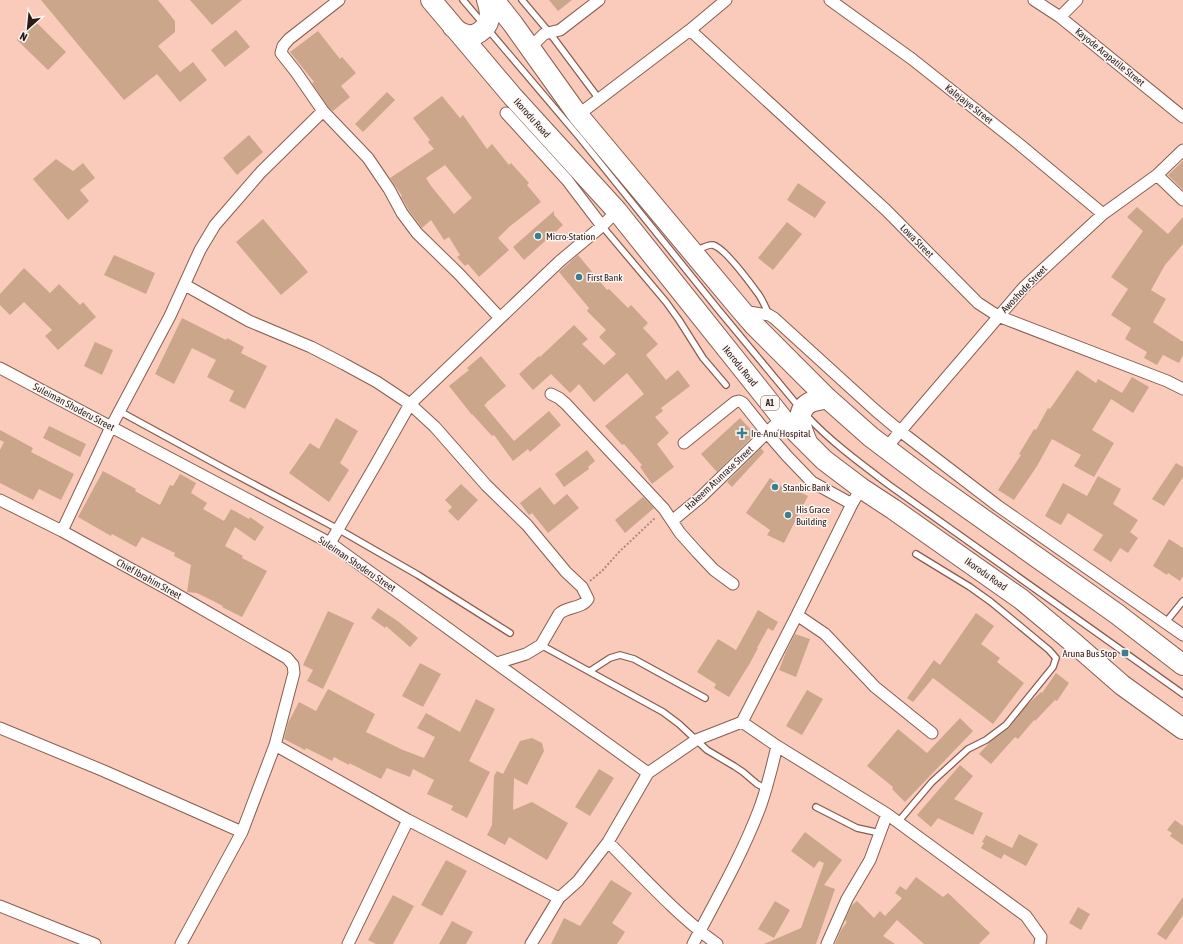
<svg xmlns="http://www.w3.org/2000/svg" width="1183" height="944" font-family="'Asap Condensed',sans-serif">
<rect width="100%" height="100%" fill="#facbbb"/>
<path fill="#cba68a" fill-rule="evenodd" d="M41,0H158L175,21V32L158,46L180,72L193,62L207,80L180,102L157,74L124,100Z
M190,0H242L212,25Z
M549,0H572L558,11Z
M35,21L66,52L48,70L17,40Z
M236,30L250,47L225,67L211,50Z
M318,31L340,59L342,57L356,73L341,86L350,97L333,111L328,107L312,83L314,82L290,52Z
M387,92L395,100L363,132L355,124Z
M442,96L460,118L463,115L487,149L492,144L509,165L511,163L529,183L527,185L541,202L509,227L498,238L509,250L479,277L468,264L465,266L457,257L460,255L449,237L444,240L431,220L422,228L408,209L401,197L402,196L390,178L434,149L428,142L430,140L413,118ZM445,165L472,198L454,214L431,186L426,178Z
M249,135L263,152L237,175L223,158Z
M56,159L73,171L83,163L95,178L80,190L89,201L68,220L33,179Z
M1183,161V190L1168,175Z
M798,183L826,202L815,218L787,200Z
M1137,207L1168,234L1183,217V244L1165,265L1151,290L1166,299L1153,322L1183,342V355L1179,363L1163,355L1157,365L1144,358L1147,352L1125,339L1131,328L1111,315L1128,289L1111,277L1143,231L1127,217Z
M554,211V215L563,225L524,260L513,247Z
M263,219L308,272L281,295L236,242Z
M787,222L802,234L773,270L758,258Z
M114,255L155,273L146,294L104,275Z
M578,255L607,290L609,289L628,308L631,305L648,323L643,328L658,344L646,355L666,380L678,370L690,386L661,408L663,411L655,417L669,433L657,444L674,467L652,484L640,467L642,465L624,444L622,445L605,426L644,394L627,373L594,402L579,384L570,393L551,374L533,390L519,374L539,356L540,357L574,325L588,339L582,344L604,365L616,354L599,337L606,330L587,311L589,308L559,272Z
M24,268L50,293L59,284L80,305L83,302L96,317L58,350L45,336L52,330L24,302L10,315L0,305V294Z
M182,318L226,340L227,338L244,347L241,353L267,366L245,409L229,401L234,391L207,377L216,360L192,348L174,384L155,374Z
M95,342L113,350L102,375L84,366Z
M481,356L506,386L486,403V404L484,405L514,441L549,411L561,425L530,452L528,449L513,461L494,435L492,436L472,414V415L449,386L469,370L467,368Z
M1077,370L1096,383L1098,379L1122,393L1132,377L1149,387L1133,413L1111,399L1092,430L1114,443L1094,477L1074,466L1081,455L1052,439L1037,466L1014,500L998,490L1021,455L1019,454L1034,429L1036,430L1048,408L1050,409Z
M336,418L358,431L340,463L349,470L329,502L289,473L310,443L319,449Z
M740,418L755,434L717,472L701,454Z
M49,426L86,444L80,457L43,438Z
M0,430L33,448L31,452L74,474L61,500L39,489L33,500L0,483V450L4,442L0,440Z
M761,448L764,452L732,487L727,482Z
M587,450L595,461L588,467L589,469L564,487L555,474Z
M1176,463L1183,467V477L1164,506L1152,499Z
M103,471L136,489L135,491L160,505L170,485L173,486L180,474L196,483L191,493L207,503L203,509L224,521L231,509L249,519L250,517L264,527L255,541L235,527L225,546L243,556L242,558L267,571L242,617L222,607L223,606L197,593L187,592L191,565L174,556L175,553L142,537L136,547L112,534L111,536L78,517Z
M1098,476L1121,489L1113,504L1138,520L1130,532L1138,538L1128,553L1120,548L1111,562L1093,550L1103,535L1068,513L1061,525L1045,516L1063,483L1087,496Z
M770,478L789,492L791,488L808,496L784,543L767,535L770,530L746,513Z
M461,484L478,500L458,521L448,511L452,507L445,500Z
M540,487L554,505L567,494L579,508L548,533L532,513L529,515L520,503Z
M643,497L654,508L625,533L615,520Z
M1169,539L1183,548V576L1180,581L1168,573L1167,575L1153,566Z
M378,608L399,622L418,638L410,647L386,626L385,628L371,618Z
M758,610L778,622L773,631L768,628L757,648H758L750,663L729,697L714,688L716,684L697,672L718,639L736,650Z
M328,611L354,623L323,689L307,681L313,670L303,665Z
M976,613L994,626L981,644L1000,658L997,662L1024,683L993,724L933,678L913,702L907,698L934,660L940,665Z
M795,634L810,639L796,677L779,670L786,652Z
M420,663L441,674L423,707L402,696Z
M1056,673L1069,683L1057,701L1055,700L1035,721L1034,720L1018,739L1015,737L991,764L979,754L990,742L1009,728L1027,705L1041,692L1042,693Z
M328,689L375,714L366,732L403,750L424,758L435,737L417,728L426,713L460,732L476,699L495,709L469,761L490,772L467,818L451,810L453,806L427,794L434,780L413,769L410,777L387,768L381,779L349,763V765L334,757L332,761L306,748L305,750L284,739L288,723L299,702L316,711Z
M807,690L823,699L802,735L786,726Z
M960,718L973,731L905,802L892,789L893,787L867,766L898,729L927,753Z
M532,738L542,743L544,751L527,785L514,778L513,810L532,802L568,823L547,860L509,837L505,845L487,835L492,825L494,776L497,771L503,774L520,741Z
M960,765L973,776L954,799L983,813L973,835L938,818L931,827L917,815Z
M599,769L614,778L590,816L575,807Z
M1175,820L1183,826V845L1170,836L1172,833L1167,830Z
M805,832L842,860L824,885L835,889L816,944H764L801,928L824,863L819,861L814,868L791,851Z
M1019,834L1038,844L1026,866L1004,854L1001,859L981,848L984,843L982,842L986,835L1012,848Z
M446,860L467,871L442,916L421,905Z
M916,877L943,897L948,893L990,933L979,944H924L897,920L883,936L895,944H835L841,930L847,922L845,920L852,905L857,901L874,918L880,911L885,916L902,898L895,893L900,886L906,890Z
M611,880L632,893L612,923L625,932L617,944H551L564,918L580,926Z
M393,895L414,906L393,944H376L368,940Z
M1183,897V915L1166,940L1157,934Z
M775,901L790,910L774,938L758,929Z
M1078,907L1090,914L1081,930L1069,923Z
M452,921L473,932L466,944H439Z"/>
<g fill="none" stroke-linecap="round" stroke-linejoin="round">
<defs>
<path id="lane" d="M463,0L580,138L717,308L799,407
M522,0L549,32L599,99
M602,226L666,302L679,320L703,358L726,385
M695,251C700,249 708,244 713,245C725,248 751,284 759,295C763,301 766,308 769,315
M119,411L227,470L338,529L418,575L510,633
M806,415C831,442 860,463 889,485L1183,694
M1166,622L1183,601
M541,645L663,712L679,724L707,750L734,766L743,772L757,784L767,789
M590,671L610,658L620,655L634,659L705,698
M816,807L857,828L880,833
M898,822L932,782L968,749L986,740L1006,725L1053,667L1056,658L1049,650L991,602L970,587L916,554"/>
<path id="street" d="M339,0L289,39L283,46L281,53L296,72L323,111L368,158L389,189L402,213L417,233L459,274L500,318
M830,0L912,59L1019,144L1103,214
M1034,0L1060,17L1183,117
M1060,17L1077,0
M690,30L886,210L978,303L998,316L1167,381L1183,389
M530,48L544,34L560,30L599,0
M506,113L567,180L602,226
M578,115L690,30L726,0
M1157,175L1183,200
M185,285L249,321L311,347L344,364L377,382L410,404L435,427L486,485L527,525L566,572L582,587L588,599C582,609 567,606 559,614L541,645L526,654L497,663
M742,311L769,315L774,318L875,410L900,431L998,506L1183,635
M0,368L330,543L648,773
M551,394L559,398L566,404L664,509L680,533L697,552L714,570L733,584
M684,443L735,402L739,401L743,403L767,433L787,456L812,482L852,504
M886,448L1024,287L1103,214L1157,175L1183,150
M0,500L62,531L171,591L287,658L293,665L294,673L275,745L242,832L181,944
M672,521L701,497L782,418
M62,531L111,427L170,316L200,250L215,225L261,172L323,111
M330,543L376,464L410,404L560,261L602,226L617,211
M797,615L825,634L875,687L932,733
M742,722L777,746L887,814L1026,916L1041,937L1040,944
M0,728L104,771L242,832
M275,745L408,820L559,898
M608,842C643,877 677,915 717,944
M0,906L95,944
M348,944L408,820
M531,944L559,898L578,881L608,842L648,773L696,740L742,722L797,615L852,504L861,488
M693,944C716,900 741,857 759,810C767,789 772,767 777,746
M827,944L847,899L870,860L887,814"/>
<path id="highway" d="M431,0L513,97L617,211L782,418L824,460L861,488L893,509L1021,599L1075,644L1122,685L1183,729
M494,0L513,24L578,115L741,310L754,325L827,398L871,437L928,480L1117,614L1183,665
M453,27C457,30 460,33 464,34C474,39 487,29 489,19C491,13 489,6 487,0
M807,442C801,429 794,410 811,402C816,400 822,400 827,398"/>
</defs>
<use href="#lane" stroke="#875e51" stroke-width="8"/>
<use href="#street" stroke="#875e51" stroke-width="13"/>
<use href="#highway" stroke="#875e51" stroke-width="22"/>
<path stroke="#ab887b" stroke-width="2" stroke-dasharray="2 2" stroke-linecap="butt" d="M590,581L602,571L619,552L656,517"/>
<use href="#lane" stroke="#fff" stroke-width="5.5"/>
<use href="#street" stroke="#fff" stroke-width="11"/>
<use href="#highway" stroke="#fff" stroke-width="20"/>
</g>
<g fill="#3c7e90" stroke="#fcf7f5" stroke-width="1.5">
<circle cx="538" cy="236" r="4"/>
<circle cx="579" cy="277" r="4"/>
<path d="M740 427h4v4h4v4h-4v4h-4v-4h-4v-4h4z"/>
<circle cx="775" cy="487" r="4"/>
<circle cx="788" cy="515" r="4"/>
<rect x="1121" y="649" width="8" height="8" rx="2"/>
</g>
<g text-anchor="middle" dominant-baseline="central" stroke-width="3" stroke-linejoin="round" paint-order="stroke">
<rect fill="#fcf7f5" stroke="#6b5e59" stroke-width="1" x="761" y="396" width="18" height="14" rx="3"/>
<g font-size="9" font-weight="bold" fill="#2d1c16">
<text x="770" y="403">A1</text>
</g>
<g font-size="10" fill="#2d1c16" stroke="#fcf7f5">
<text transform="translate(1110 57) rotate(39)">Kayode Arapatile Street</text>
<text transform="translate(969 104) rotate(38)">Kalejaiye Street</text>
<text transform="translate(532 118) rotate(48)">Ikorodu Road</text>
<text transform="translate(917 241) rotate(45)">Lowa Street</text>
<text transform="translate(1024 289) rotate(-46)">Awoshode Street</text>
<text transform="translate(740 366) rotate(51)">Ikorodu Road</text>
<text transform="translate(74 407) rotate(28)">Suleiman Shoderu Street</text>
<text transform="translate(719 478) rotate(-43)">Hakeem Atunrase Street</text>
<text transform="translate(357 564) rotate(34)">Suleiman Shoderu Street</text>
<text transform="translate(986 574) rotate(35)">Ikorodu Road</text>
<text transform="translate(149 579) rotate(29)">Chief Ibrahim Street</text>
</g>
<g font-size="10" fill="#2d1c16" stroke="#fcf7f5" text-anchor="start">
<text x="546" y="236">Micro-Station</text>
<text x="587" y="277">First Bank</text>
<text x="751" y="433">Ire-Anu Hospital</text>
<text x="783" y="487">Stanbic Bank</text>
<text x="796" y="509">His Grace<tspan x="796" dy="12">Building</tspan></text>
<text x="1117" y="653" text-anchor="end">Aruna Bus Stop</text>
</g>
</g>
<g transform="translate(28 28) rotate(207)" stroke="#fcf7f5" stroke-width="3" paint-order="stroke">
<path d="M0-3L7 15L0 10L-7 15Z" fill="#2d1c16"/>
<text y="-6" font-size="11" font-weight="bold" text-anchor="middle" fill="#2d1c16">N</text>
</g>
</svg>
